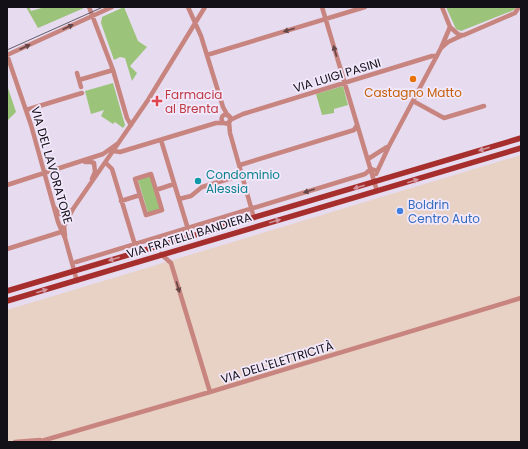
<svg xmlns="http://www.w3.org/2000/svg" width="528" height="449" font-family="Poppins,sans-serif">
<rect width="100%" height="100%" fill="#e6dbef"/>
<path fill="#e8d1c5" d="M521,155V442H7V310Z"/>
<path fill="#9cc37a" d="M26,7H29L31,11L45,7L84,8L38,28Z
M124,7L138,41L147,47L130,66L137,73L132,81L125,58L120,57L114,60L101,23L102,17Z
M446,7H516L514,10L461,31L456,29Z
M113,83L125,125L123,128L115,122L113,124L101,116L104,110L91,114L85,91Z
M7,85L16,112L7,121Z
M343,86L348,105L334,109V113L322,115L316,94Z
M150,176L160,209L148,213L138,180Z"/>
<g fill="none" stroke-linecap="round" stroke-linejoin="round">
<path stroke="#c8857f" stroke-width="4.5" d="M89,7L113,70L127,118L131,125
M188,7L201,36L223,107L228,116
M322,7L377,191
M442,7L450,27L459,35H464L515,13L519,7
M450,27L441,48L448,42L463,35
M207,55L365,7
M77,73L79,80
M81,87L79,80L113,70
M413,101L444,118L484,106
M26,110L82,93
M221.5 119a4.5 4.5 0 1 1 9 0a4.5 4.5 0 1 1-9 0Z
M230,120L243,114L432,56H437
M229,122L230,133L254,218
M161,140L188,229
M114,151L120,152L216,123H224
M368,159L387,147
M85,162H91L94,163L95,172L92,179
M106,163L112,169L135,245
M240,165L354,130L357,125
M376,174L389,146L441,48
M7,185L103,154L117,144
M156,190L162,210L146,215L135,179L151,174L156,190L174,184
M179,199L191,196L202,187L242,175
M121,201L140,195
M56,209L60,214H64L71,210
M65,236L64,226L73,209L148,100L205,7
M7,249L61,232
M161,254L171,263L210,392
M76,262L365,174L371,169L377,171
M77,281L65,238L58,222L31,125L7,55L112,7
M15,442L40,440
M38,442L210,392L521,298"/>
<path stroke="#a62e2c" stroke-width="5.5" d="M7,291L521,138
M7,301L521,148"/>
<path stroke="#635d69" stroke-width="1" d="M7,50L103,7"/>
</g>
<defs><path id="oneway-solid" d="M-6-.8H1V-3.2L6.5 0L1 3.2V.8H-6Z"/></defs>
<g fill="#654546">
<use href="#oneway-solid" transform="translate(68 27) rotate(-24)"/>
<use href="#oneway-solid" transform="translate(289 30) rotate(163)"/>
<use href="#oneway-solid" transform="translate(25 47) rotate(-25)"/>
<use href="#oneway-solid" transform="translate(335 51) rotate(-106)"/>
<use href="#oneway-solid" transform="translate(309 191) rotate(161)"/>
<use href="#oneway-solid" transform="translate(178 287) rotate(73)"/>
</g>
<g fill="#d0959e">
<use href="#oneway-solid" transform="translate(484 149) rotate(163)"/>
<use href="#oneway-solid" transform="translate(413 181) rotate(-17)"/>
<use href="#oneway-solid" transform="translate(359 187) rotate(163)"/>
<use href="#oneway-solid" transform="translate(275 221) rotate(-16)"/>
<use href="#oneway-solid" transform="translate(114 259) rotate(164)"/>
<use href="#oneway-solid" transform="translate(42 291) rotate(-17)"/>
</g>
<circle fill="#e8710a" stroke="#f3e9fc" stroke-width="1.5" cx="413" cy="79" r="4"/>
<path fill="#e0444e" stroke="#f3e9fc" stroke-width="1.5" d="M155 95h4v4h4v4h-4v4h-4v-4h-4v-4h4z"/>
<circle fill="#0f9aa8" stroke="#f3e9fc" stroke-width="1.5" cx="198" cy="181" r="4"/>
<circle fill="#3f7fe0" stroke="#f3e9fc" stroke-width="1.5" cx="400" cy="211" r="4"/>
<g text-anchor="middle" dominant-baseline="central" stroke-width="3.5" stroke-linejoin="round" paint-order="stroke">
<g font-size="12" fill="#141017" stroke="#f3e9fc">
<text transform="translate(337 75) rotate(-17)">VIA LUIGI PASINI</text>
<text transform="translate(52 165) rotate(74)">VIA DEL LAVORATORE</text>
<text transform="translate(189 235) rotate(-17)">VIA FRATELLI BANDIERA</text>
<text transform="translate(277 362) rotate(-17)">VIA DELL'ELETTRICITÀ</text>
</g>
<g font-size="12" fill="#c56008" stroke="#f3e9fc">
<text x="413" y="92">Castagno Matto</text>
</g>
<g font-size="12" fill="#be3a42" stroke="#f3e9fc" text-anchor="start">
<text x="165" y="94">Farmacia<tspan x="165" dy="14">al Brenta</tspan></text>
</g>
<g font-size="12" fill="#0d838f" stroke="#f3e9fc" text-anchor="start">
<text x="206" y="174">Condominio<tspan x="206" dy="14">Alessia</tspan></text>
</g>
<g font-size="12" fill="#366cbe" stroke="#f3e9fc" text-anchor="start">
<text x="408" y="204">Boldrin<tspan x="408" dy="14">Centro Auto</tspan></text>
</g>
</g>
<rect width="528" height="449" fill="none" stroke="#141017" stroke-width="16"/>
</svg>
